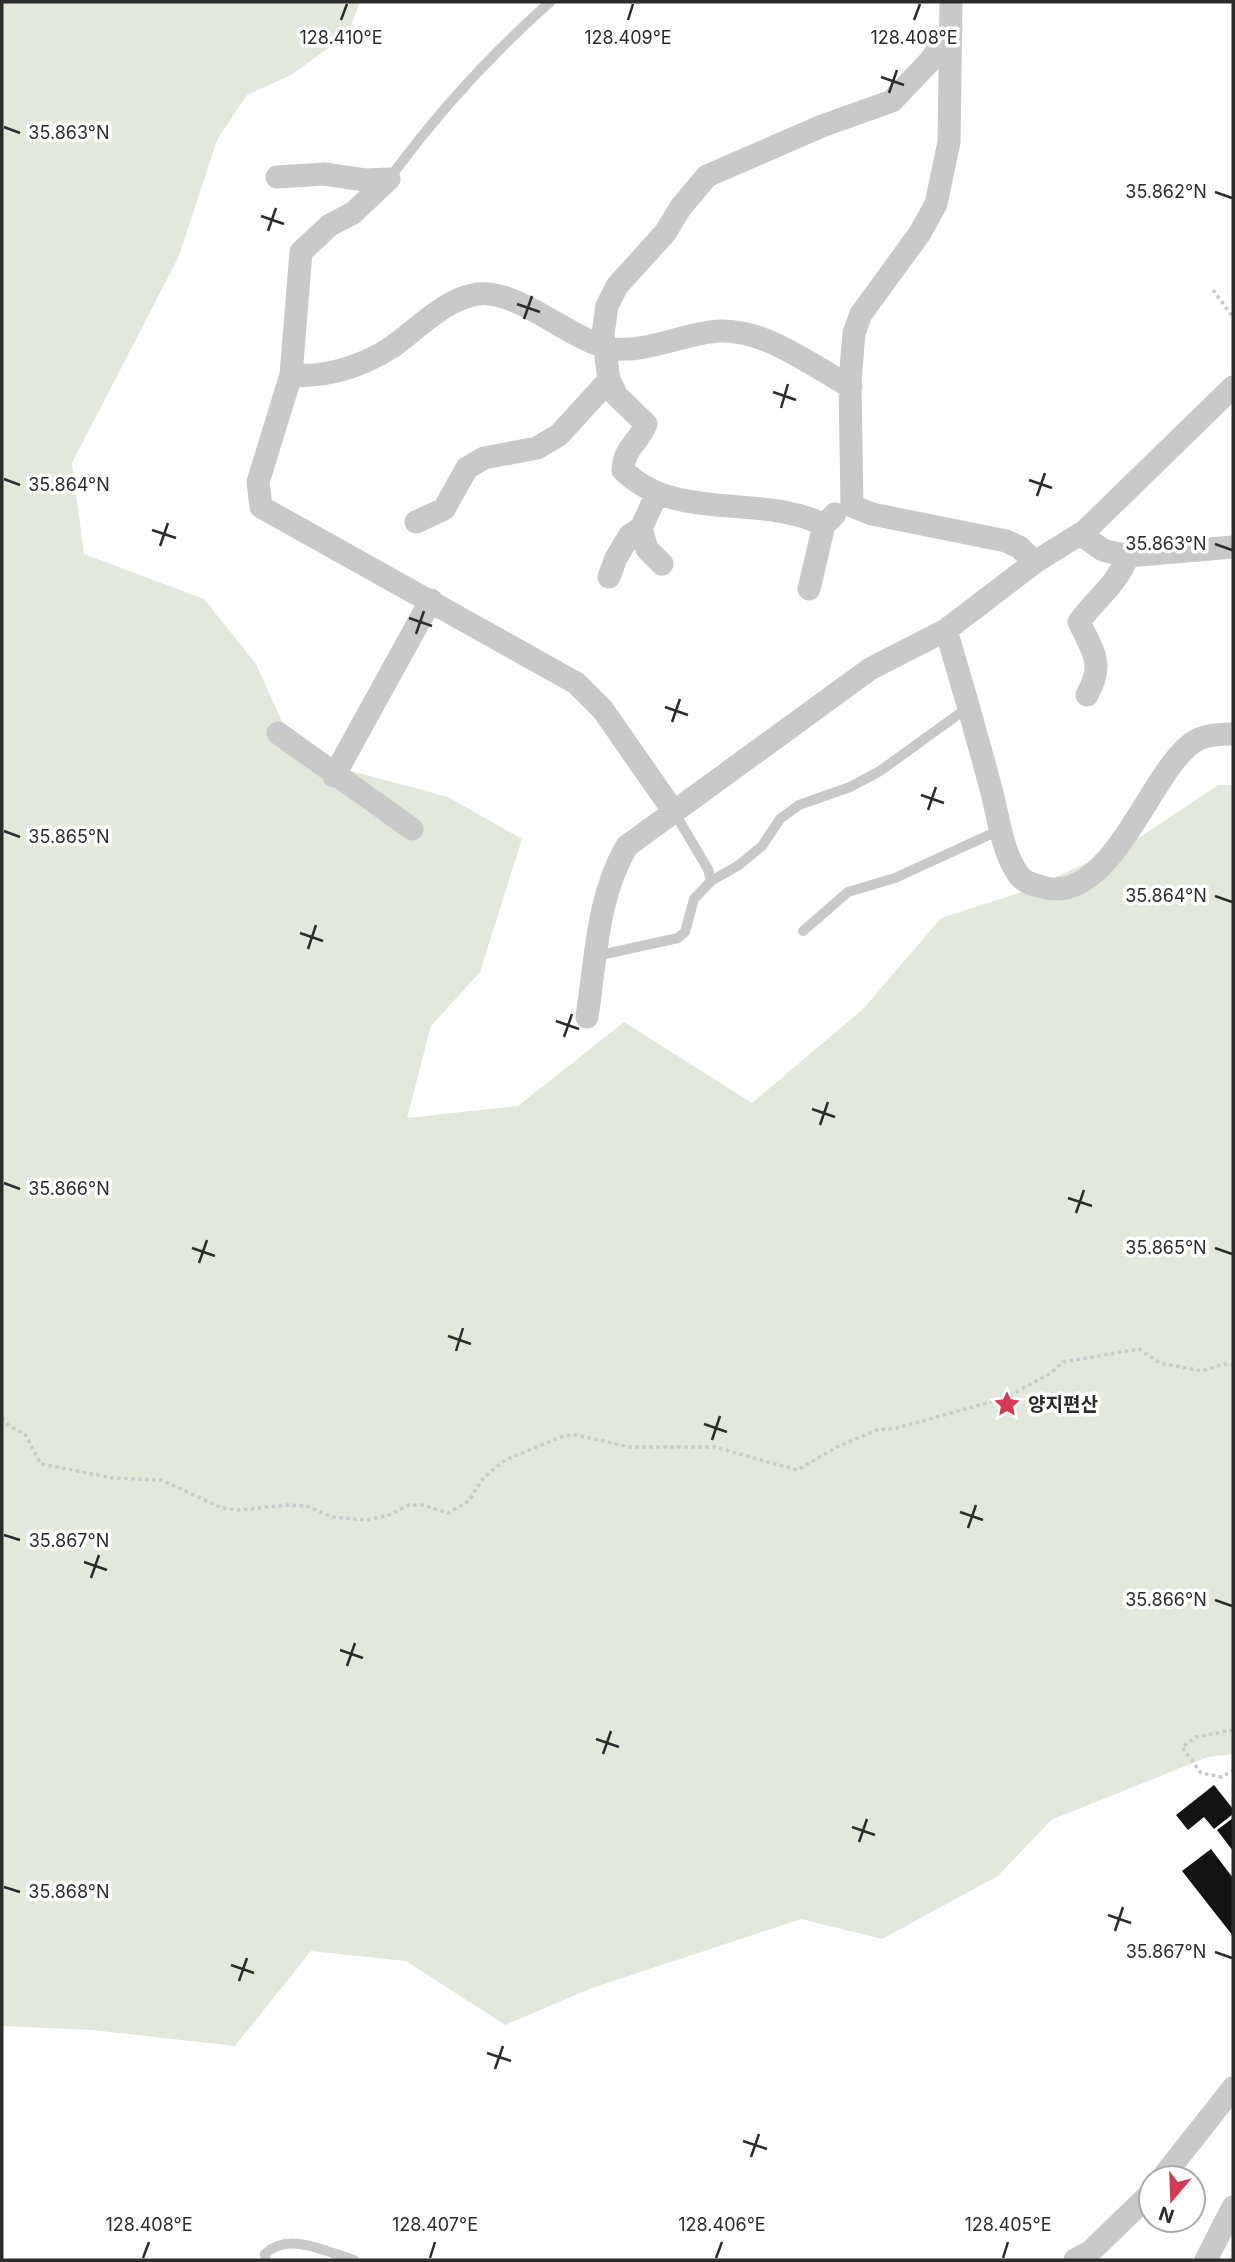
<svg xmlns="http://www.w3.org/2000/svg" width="1235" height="2262" font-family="Inter,'Noto Sans KR',sans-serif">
<rect width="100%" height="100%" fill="#fff"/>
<path fill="#e3e9da" d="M2,2H360L348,34L291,75L247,95L217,140L179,256L72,463L84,554L204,599L256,664L285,728L340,768L448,797L522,839L480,972L431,1026L407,1118L518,1106L624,1022L752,1103L863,1009L941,918L1028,890L1134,841L1218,785H1233V1754L1208,1757L1051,1820L998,1876L882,1939L801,1919L592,1988L505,2025L406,1961L311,1951L235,2046L92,2030L2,2026Z"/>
<path fill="#131313" d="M1214,1785L1233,1809V1814L1214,1829L1204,1817L1188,1830L1176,1815Z
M1233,1818V1851L1217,1830Z
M1211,1849L1233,1878V1936L1182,1871Z"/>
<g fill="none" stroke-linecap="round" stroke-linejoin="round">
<path stroke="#c9c9c9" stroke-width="3.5" stroke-dasharray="3.5 3.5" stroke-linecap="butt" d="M1213,290L1233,317
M2,1418L9,1426L25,1434L41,1464L113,1478L161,1480L222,1508L240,1510L287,1505L307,1506L332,1517L366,1520L389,1515L409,1505H423L448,1513L469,1501L483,1478L505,1460L563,1436L576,1435L630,1447H715L797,1470L839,1446L877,1430L897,1428L1005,1398L1051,1373L1063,1362L1139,1349L1160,1363L1202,1371L1224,1364L1233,1365
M1233,1730L1196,1737L1182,1747L1201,1773L1222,1777L1233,1770"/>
<path stroke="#c9c9c9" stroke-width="10" d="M389,179C438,112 488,57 550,2
M711,881L739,865L762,846L780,819L799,805L850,787L880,771L970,706
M803,931L848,892L895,878L1002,829
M596,956L678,938L685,932L694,899L711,881L708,869L674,812
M266,2260L265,2254C288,2231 327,2252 354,2260"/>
<path stroke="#c9c9c9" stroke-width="23" d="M951,2L949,142L936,204L920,233L861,314L854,333L850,382L852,506L872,514L1006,541L1019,547L1035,562
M277,177L324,174L365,180L389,179
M291,375L301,252L330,225L353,213L389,179
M416,522L444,509L467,468L484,458L537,448L559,435L609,380
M824,525C763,493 675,523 623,470C624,447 638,444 646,424L617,396L609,380L603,334L607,306L617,286L665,233L681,207L707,176L822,126L892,101L931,60L951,29
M641,528L647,549L662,564
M1080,534L1103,550L1128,556L1233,547
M609,577L616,558L630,535L641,528L657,494
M809,589L824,525L835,514
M946,630C962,683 977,736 991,789C998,815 1002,849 1016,871C1022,882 1031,884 1042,887C1113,908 1152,763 1197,740C1206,735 1222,734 1233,734
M1087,695C1105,663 1093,652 1079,622C1097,597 1116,586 1128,556
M278,733L412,829
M334,776L431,600
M674,812L603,710L576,683L261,507L258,482L291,375C326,378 363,366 392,347C418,329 444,299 478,294C516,289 568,337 605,347C639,357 686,332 720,331C767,330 811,365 851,387
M587,1017C596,959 597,896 627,846L870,669L946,630L1035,562L1085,531L1233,387
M1162,2178L1233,2088
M1075,2260L1091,2251L1151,2193
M1206,2260L1233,2207"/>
</g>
<path fill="none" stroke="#2c2c2c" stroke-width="2.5" d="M341,20L347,4M628,20L633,4M914,20L920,4M881,77L904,85M889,93L897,70M4,127L20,133M1215,192L1232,198M261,216L284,224M268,231L276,208M517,304L540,312M524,319L532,296M773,392L796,400M781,408L788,384M4,479L20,485M1029,480L1052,488M1037,496L1045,473M152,530L176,538M1215,544L1232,550M160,546L168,523M409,618L432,626M416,634L424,611M665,707L688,715M672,722L680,699M921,795L944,803M928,810L936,787M4,831L20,837M1215,896L1232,902M300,933L323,941M308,949L316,925M556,1021L579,1029M564,1037L572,1014M812,1109L835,1117M820,1125L828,1102M4,1183L20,1189M1068,1198L1092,1206M1076,1213L1084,1190M192,1248L215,1256M1215,1248L1232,1254M199,1263L207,1240M448,1336L471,1344M456,1351L463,1328M704,1424L727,1432M712,1440L720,1416M960,1512L983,1520M968,1528L976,1505M4,1535L20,1540M84,1562L107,1570M91,1578L99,1555M1215,1600L1232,1606M340,1650L363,1658M347,1666L355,1643M596,1739L619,1747M603,1754L611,1731M852,1827L875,1835M859,1842L867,1819M4,1887L20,1892M1108,1915L1131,1923M1115,1931L1123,1907M1215,1952L1232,1958M231,1965L254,1973M239,1981L247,1958M487,2053L511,2061M495,2069L503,2046M743,2141L767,2149M751,2157L759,2134M143,2258L149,2242M430,2258L435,2242M716,2258L722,2242M1003,2258L1008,2242"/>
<defs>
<symbol id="sight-bare" viewBox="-9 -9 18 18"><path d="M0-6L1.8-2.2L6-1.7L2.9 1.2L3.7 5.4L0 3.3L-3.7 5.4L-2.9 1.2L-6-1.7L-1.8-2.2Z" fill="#d63a52" stroke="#fff" stroke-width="2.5" paint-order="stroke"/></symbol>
</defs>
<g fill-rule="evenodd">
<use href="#sight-bare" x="988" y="1385" width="38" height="38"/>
</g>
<g text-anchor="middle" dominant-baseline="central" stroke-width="7" stroke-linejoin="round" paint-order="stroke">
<g font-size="19" font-weight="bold" fill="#2c2c2c" stroke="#fff" text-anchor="start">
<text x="1028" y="1404">양지편산</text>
</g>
</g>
<g font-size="18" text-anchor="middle" fill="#2c2c2c" stroke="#fff" stroke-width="7" stroke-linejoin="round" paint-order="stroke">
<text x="628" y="44">128.409°E</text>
<text x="914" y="44">128.408°E</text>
<text x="341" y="44">128.410°E</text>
<text x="69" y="139">35.863°N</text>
<text x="1166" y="198">35.862°N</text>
<text x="69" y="491">35.864°N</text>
<text x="1166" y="550">35.863°N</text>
<text x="69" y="843">35.865°N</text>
<text x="1166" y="902">35.864°N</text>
<text x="69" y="1195">35.866°N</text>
<text x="1166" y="1254">35.865°N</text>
<text x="69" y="1547">35.867°N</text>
<text x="1166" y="1606">35.866°N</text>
<text x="69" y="1898">35.868°N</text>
<text x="1166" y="1958">35.867°N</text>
<text x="149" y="2231">128.408°E</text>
<text x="435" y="2231">128.407°E</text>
<text x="722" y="2231">128.406°E</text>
<text x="1008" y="2231">128.405°E</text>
</g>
<rect width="1235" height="2262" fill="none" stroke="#2c2c2c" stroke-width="7"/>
<g transform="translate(1172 2199) rotate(199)"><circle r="33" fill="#ffffff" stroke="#ababab" stroke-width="2"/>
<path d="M0-5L12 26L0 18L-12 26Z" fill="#d63a52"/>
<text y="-10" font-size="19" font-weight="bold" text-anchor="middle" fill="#2c2c2c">N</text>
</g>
</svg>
